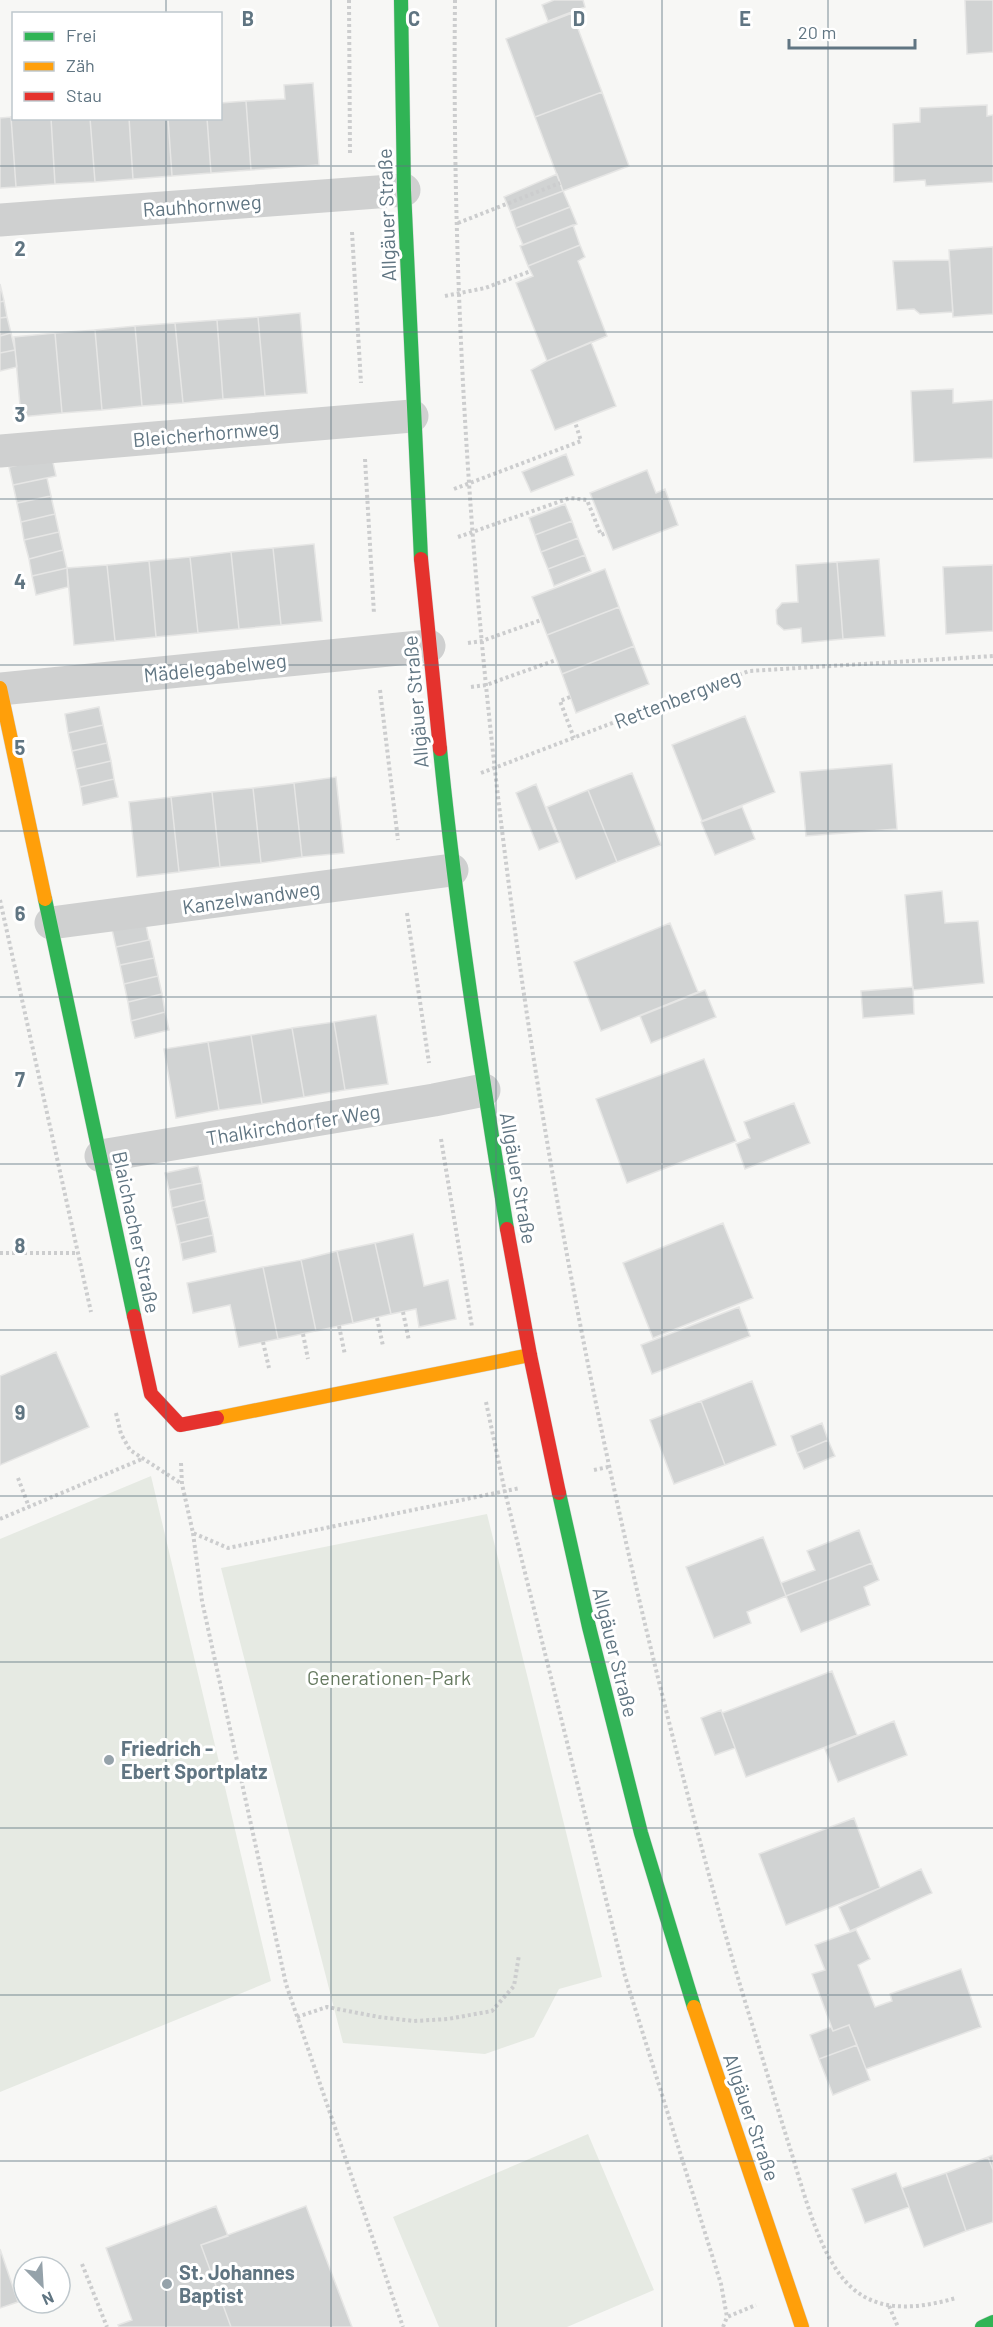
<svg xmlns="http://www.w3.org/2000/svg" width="993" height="2327" font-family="Barlow,sans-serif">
<rect width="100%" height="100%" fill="#f7f7f5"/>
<path fill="#e6eae3" d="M151,1476L271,1981L0,2092V1539Z
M487,1514L602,1977L559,1989L534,2037L485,2054L343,2043L221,1568Z
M588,2134L654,2290L567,2327H439L393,2217Z"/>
<path fill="#d1d3d3" stroke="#e6e6e5" stroke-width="1.5" d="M554,0H583L585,7L548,21L542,5Z
M965,0H993V52L967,54Z
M572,13L602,92L535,117L506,39Z
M313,83L319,165L251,170L246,101L285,99L284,85Z
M602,92L629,166L563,191L535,117Z
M246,101L251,170L211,173L207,118H220V103Z
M987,105V116L993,115V182L926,186L925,180L894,182L893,124L920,122V108Z
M11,117L51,118L55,184L16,187Z
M11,117L16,187L0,188V118Z
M51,118H90L95,182L55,184Z
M90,118H129L133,179L95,182Z
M129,118H168L172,176L133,179Z
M168,118H207L211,173L172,176Z
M557,174L563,191L510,211L504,197Z
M563,191L570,207L516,228L510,211Z
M570,207L577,224L523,245L516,228Z
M573,225L580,245L528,266L520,246Z
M580,245L585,257L578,261L607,336L547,361L516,283L533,276L528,266Z
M993,247V314L953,317L949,250Z
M949,260L953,312L920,314L914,309L897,310L893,261Z
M0,284L4,301L0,302Z
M4,301L7,317L0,318V302Z
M300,313L307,393L265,396L258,317Z
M7,317L11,333L0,336V318Z
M258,317L265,396L223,399L217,320Z
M217,320L223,399L183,403L175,323Z
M175,323L183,403L142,406L135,326Z
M135,326L142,406L102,410L95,330Z
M95,330L102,410L62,413L55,333Z
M11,333L15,350L0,353V336Z
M55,333L62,413L21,417L14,337Z
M591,342L616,406L555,430L531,370L547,361Z
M15,350L17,367L0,371V353Z
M953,389V403L993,400V458L914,462L911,391Z
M566,454L574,475L531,492L522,472Z
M52,458L56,476L13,485L9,467Z
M647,470L656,493L665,489L678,525L613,550L590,493Z
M47,478L51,496L17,503L13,485Z
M51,496L55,514L21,522L17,503Z
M565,504L572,521L535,535L529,518Z
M55,514L59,532L24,540L21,522Z
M572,521L578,538L541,552L535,535Z
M59,532L63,550L29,559L24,540Z
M578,538L585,555L548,569L541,552Z
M314,544L322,621L281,625L273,548Z
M273,548L281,625L239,629L231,552Z
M63,550L67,568L32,576L29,559Z
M231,552L239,629L198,633L190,557Z
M585,555L591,571L554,586L548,569Z
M190,557L198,633L156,637L149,561Z
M879,559L885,636L843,639L837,562Z
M149,561L156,637L115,641L107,565Z
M837,562L843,639L802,643L801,628L784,630L777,624L776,610L782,603L798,602L796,565Z
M107,565L115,641L74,645L67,568Z
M993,565V631L946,634L943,567Z
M67,568L68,587L36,595L32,576Z
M605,569L619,607L547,635L532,597Z
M619,607L634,646L562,674L547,635Z
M634,646L649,684L576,713L562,674Z
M99,707L103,725L68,733L65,714Z
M745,716L775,792L702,821L672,745Z
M103,725L107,743L72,751L68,733Z
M107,743L111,761L76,769L72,751Z
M111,761L114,779L80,787L76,769Z
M892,764L897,829L806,836L800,772Z
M632,773L661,845L617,862L588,790Z
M336,777L344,853L302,857L294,783Z
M114,779L118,797L83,805L80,787Z
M294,783L302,857L261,863L253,788Z
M536,784L559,842L539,850L516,793Z
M253,788L261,863L220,867L212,792Z
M588,790L617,862L576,879L547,807Z
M212,792L220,867L179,872L171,797Z
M171,797L179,872L137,877L129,802Z
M742,807L755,839L715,855L701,822Z
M942,891L945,923L978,921L984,983L913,990L905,895Z
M145,920L149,940L116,947L111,925Z
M670,923L698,992L601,1031L574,962Z
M149,940H150L154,958L120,965L116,947Z
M154,958L158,976L124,984L120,965Z
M158,976L162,994L128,1002L124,984Z
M913,987L914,1014L863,1018L861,991Z
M705,990L716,1017L651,1043L640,1016Z
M162,994L165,1012L131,1021L128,1002Z
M165,1012L169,1030L135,1038L131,1021Z
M376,1015L388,1084L345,1090L334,1022Z
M334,1022L345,1090L304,1097L292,1028Z
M292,1028L304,1097L262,1104L251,1035Z
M251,1035L262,1104L219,1110L208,1042Z
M208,1042L219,1110L176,1118L164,1049Z
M704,1059L736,1141L627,1183L596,1099Z
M794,1103L810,1143L745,1169L736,1144L750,1138L744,1122Z
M198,1166L202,1183L169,1190L165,1173Z
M202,1183L205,1200L172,1208L169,1190Z
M205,1200L209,1217L176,1225L172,1208Z
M209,1217L213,1235L180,1243L176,1225Z
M723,1223L753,1298L653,1338L623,1263Z
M413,1234L424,1286L448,1280L456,1319L419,1327L416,1309L391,1314L375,1243Z
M213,1235L216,1252L183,1260L180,1243Z
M375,1243L391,1314L353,1323L337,1251Z
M337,1251L353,1323L316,1331L301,1260Z
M301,1260L316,1331L278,1339L263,1267Z
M263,1267L278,1339L239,1347L230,1305L193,1313L187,1283Z
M739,1307L750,1336L652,1374L641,1345Z
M56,1352L89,1427L0,1465V1376Z
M752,1381L776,1445L725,1465L701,1401Z
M701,1401L725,1465L674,1484L650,1420Z
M822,1423L828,1440L797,1453L791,1436Z
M828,1440L835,1456L804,1469L797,1453Z
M859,1530L872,1563L786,1596L781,1583L815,1570L807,1551Z
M763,1537L786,1596L747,1612L751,1623L714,1638L686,1567Z
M872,1563L879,1580L864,1587L870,1605L801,1632L786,1596Z
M832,1671L857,1735L746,1777L722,1713Z
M721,1710L735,1748L715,1755L701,1718Z
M894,1721L907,1755L838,1782L825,1749Z
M854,1818L880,1888L786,1925L759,1854Z
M921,1869L932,1893L850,1931L839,1907Z
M856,1930L870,1959L858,1965L875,2007L892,2001L890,1994L961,1969L981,2027L866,2069L849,2025L833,2031L812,1974L825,1970L815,1945Z
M849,2025L857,2045L819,2059L810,2035L831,2027L833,2031Z
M857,2045L870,2080L833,2095L819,2059Z
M993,2155V2170L988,2157Z
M988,2157L993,2170V2222L966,2231L946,2173Z
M896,2173L909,2207L865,2223L852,2189Z
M946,2173L966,2231L924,2247L902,2188Z
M216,2206L228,2236L201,2245L231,2327H119L118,2325L132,2320L106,2248Z
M306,2206L352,2327H231L201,2245Z
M0,2249L18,2302L0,2308Z"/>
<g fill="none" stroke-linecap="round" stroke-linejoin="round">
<defs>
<path id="fast" d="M401,0L404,190L421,559
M440,749C456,910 481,1070 507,1229
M45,899L134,1316
M559,1493L589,1627L641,1833L694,2007
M982,2327L993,2322"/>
<path id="slow" d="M0,688L45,899
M217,1418L530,1355
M694,2007L802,2327"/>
<path id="jam" d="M421,559L440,749
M507,1229L530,1355L559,1493
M134,1316L151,1394L180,1425L217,1418"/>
</defs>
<use href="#fast" stroke="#d3d5d5" stroke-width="15"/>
<use href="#slow" stroke="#d3d5d5" stroke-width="15"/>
<use href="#jam" stroke="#d3d5d5" stroke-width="15"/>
<path stroke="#cccdce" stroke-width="4" stroke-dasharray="3 3" stroke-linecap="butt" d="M349,0L350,155
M455,0C450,451 497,902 584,1344C615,1501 651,1656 692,1811C711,1883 730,1954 752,2024C764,2063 776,2103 788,2142C802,2184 818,2257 851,2287C880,2314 921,2308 956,2298
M458,223L560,183
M352,232L361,383
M445,296L485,288L531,271
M365,459L374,614
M454,489L581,441L575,422
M458,537L570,498L587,500L601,535L606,533
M468,643L482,641L541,620
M471,687L486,685L556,660
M380,690L398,840
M570,697L560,701L574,738
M481,773L749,671L993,656
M0,900L91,1312
M407,913L429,1063
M441,1139L472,1327
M0,1253H76
M403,1312L409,1341
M377,1318L383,1346
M339,1326L345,1355
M303,1334L308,1359
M263,1342L269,1368
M486,1402L505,1492L625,1976L721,2284L727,2317
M116,1413L121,1434L130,1450L182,1484
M181,1463L182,1484L193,1533L228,1548L520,1488
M594,1470L608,1467
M18,1478L29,1507
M0,1519L142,1459
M193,1533L202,1601L286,1984L403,2327
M297,2017L327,2007L379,2017L414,2021L448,2019L492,2011L514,1986L519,1955
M82,2264L107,2327
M889,2306L898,2327
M723,2327L727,2317L756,2305"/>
<path stroke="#cfd0d0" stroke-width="33" d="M0,220L404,190
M0,451L412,416
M0,689L429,646
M51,923L452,870
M101,1156L434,1100L484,1090"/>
<use href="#fast" stroke="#30b455" stroke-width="14"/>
<use href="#slow" stroke="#ff9f0a" stroke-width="14"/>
<use href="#jam" stroke="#e5322d" stroke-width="14"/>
</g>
<path fill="none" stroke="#607582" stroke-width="1.5" stroke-opacity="0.55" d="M166,0V14M331,0V2327M496,0V2327M662,0V2327M828,0V2327M166,118V2327M0,166H993M0,332H993M0,499H993M0,665H993M0,831H993M0,997H993M0,1164H993M0,1330H993M0,1496H993M0,1662H993M0,1828H993M0,1995H993M0,2161H993"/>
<g fill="#95a2aa" stroke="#fff" stroke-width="2">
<circle cx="109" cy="1760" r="6"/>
<circle cx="167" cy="2284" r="6"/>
</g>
<g text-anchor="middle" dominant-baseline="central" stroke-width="6" stroke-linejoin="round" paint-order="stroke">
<g font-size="20" fill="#607582" stroke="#fff">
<text transform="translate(202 205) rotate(-4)">Rauhhornweg</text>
<text transform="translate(386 215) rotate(-92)">Allgäuer Straße</text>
<text transform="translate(206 433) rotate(-5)">Bleicherhornweg</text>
<text transform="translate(215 667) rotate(-6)">Mädelegabelweg</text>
<text transform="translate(677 698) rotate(-21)">Rettenbergweg</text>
<text transform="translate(415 702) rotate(-95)">Allgäuer Straße</text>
<text transform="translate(251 897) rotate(-8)">Kanzelwandweg</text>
<text transform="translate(293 1124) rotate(-9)">Thalkirchdorfer Weg</text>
<text transform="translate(519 1178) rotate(80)">Allgäuer Straße</text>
<text transform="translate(137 1232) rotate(78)">Blaichacher Straße</text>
<text transform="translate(616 1652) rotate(76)">Allgäuer Straße</text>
<text transform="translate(752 2117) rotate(71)">Allgäuer Straße</text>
</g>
<g font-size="20" fill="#667a60" stroke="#fff">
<text x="389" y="1677">Generationen-Park</text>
</g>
<g font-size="20" font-weight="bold" fill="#607582" stroke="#fff" text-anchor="start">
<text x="121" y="1748">Friedrich -<tspan x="121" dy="23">Ebert Sportplatz</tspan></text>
<text x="179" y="2272">St. Johannes<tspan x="179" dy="23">Baptist</tspan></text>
</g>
</g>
<g font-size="20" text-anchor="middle" font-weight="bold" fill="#607582" stroke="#fff" stroke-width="6" stroke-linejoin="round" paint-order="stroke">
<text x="248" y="26">B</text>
<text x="414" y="26">C</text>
<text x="579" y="26">D</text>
<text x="745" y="26">E</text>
<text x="20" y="256">2</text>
<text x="20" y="422">3</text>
<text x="20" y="589">4</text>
<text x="20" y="755">5</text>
<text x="20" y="921">6</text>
<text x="20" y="1087">7</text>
<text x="20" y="1253">8</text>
<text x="20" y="1420">9</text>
</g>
<rect x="12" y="12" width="210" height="108" fill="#ffffff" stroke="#bfc8cd" stroke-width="1.5"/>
<rect x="24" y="32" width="30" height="9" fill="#30b455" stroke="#bfc8cd" stroke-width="1.5"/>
<text x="66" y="42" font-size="18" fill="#607582">Frei</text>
<rect x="24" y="62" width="30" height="9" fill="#ff9f0a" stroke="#bfc8cd" stroke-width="1.5"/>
<text x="66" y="72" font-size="18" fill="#607582">Zäh</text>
<rect x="24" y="92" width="30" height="9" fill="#e5322d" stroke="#bfc8cd" stroke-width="1.5"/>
<text x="66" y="102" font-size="18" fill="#607582">Stau</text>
<g transform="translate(42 2285) rotate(156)"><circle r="28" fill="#ffffff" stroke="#bfc8cd" stroke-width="1.5"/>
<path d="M0-4.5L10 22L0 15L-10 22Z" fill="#95a2aa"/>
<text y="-9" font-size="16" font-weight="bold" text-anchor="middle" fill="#607582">N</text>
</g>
<path d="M789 39v9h126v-9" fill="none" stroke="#607582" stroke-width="3"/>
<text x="798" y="39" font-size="18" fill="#607582" stroke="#ffffff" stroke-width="4.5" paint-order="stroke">20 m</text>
</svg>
